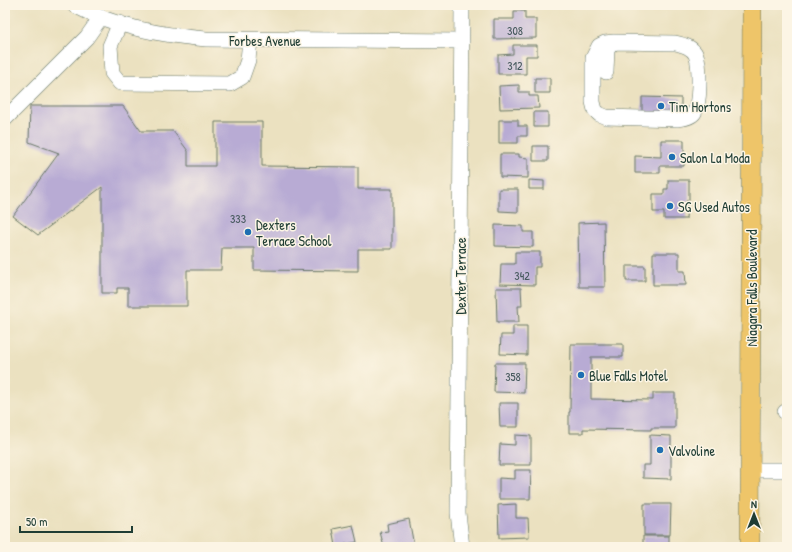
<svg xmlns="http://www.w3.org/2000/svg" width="792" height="552" font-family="'Patrick Hand',sans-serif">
<rect width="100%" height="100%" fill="#fcf5e5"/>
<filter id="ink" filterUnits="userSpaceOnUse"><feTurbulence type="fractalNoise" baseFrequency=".025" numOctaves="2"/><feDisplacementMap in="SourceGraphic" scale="8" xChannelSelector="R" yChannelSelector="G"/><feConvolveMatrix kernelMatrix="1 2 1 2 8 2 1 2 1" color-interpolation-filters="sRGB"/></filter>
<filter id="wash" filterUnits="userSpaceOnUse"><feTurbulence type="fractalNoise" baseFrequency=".012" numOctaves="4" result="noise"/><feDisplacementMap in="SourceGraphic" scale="16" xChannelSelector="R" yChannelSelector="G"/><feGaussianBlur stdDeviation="0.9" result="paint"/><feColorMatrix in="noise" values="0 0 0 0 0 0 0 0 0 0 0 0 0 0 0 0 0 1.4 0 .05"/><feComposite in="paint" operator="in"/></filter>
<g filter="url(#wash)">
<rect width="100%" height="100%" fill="#ebe1c0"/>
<g id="blocks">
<path fill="#b8abd4" d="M514,11H525V19H536V38L494,39V19H514Z
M513,45H537V56H526V74H498V55L513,54Z
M535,78H550V93H535Z
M519,85V92H529V96H538L539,108L500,109L499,86Z
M642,97L681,98V114L642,113Z
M30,106H123L141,131H173L188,151V166H215V122H262V166L358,167V189H392V249H358V271L254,270V248H222L221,270H187V306H128V288H117V293H102V187L38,235L13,216L59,153L29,142Z
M534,112H548V127H534Z
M499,120H518V126H527V136H518V143H499Z
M661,140H684V166H660V173H635V156L661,157Z
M533,146H548V161H533Z
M500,154H519V157L528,158V178L500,177Z
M529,180L544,181V189H529Z
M668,180H689V200H687L686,219H664V212H653V194H664V189H668Z
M499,189H518V212L499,211Z
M604,222L605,287H579L578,223Z
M495,225L523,226V232H533V247L495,246Z
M515,252H540V267H535V285L500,284L501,264H515Z
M653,253H679V271H685L686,285H653Z
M626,266H645V281H626Z
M496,288H521L522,306H518L519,322H497Z
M513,326H527V355L500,354L501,335H513Z
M571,344H623V357H591V399L653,400V393H675V428H651V430L583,429V433H569V412H570Z
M495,363H525L524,393L494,392Z
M499,403H518V427H500Z
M515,435L531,436V465H499L500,444L515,445Z
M650,435L671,436V479L643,478V465H650Z
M515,470H531L530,499H499V478L515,479Z
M516,504V518H528L529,537L499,538L498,505Z
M644,504H671L670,535H644Z
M409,519L414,546L408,547H384L380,532L388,531L387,524Z
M353,525L357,542L336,546L333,529Z
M643,536H669V547H643Z"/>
</g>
</g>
<g filter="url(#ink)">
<use href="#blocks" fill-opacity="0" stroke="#667665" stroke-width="1"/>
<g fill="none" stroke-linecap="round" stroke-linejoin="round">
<defs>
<path id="minor" d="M74,5C114,27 161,35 206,39L462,41
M462,5L458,513L462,547
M120,23L110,46L112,73L120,83L230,84L242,77L248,60L250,40
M614,42L675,43C684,45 692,47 696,55C700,65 701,106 693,114C689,118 683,118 678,119L606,117L599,114L595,110L593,102V58L599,46L605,43Z
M606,72L607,49L614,42
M5,119L87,37L101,17
M785,412H787
M751,470H787"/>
<path id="major" d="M750,547L752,5"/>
</defs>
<use href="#minor" stroke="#667665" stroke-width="16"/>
<use href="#major" stroke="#667665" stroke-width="20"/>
<use href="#minor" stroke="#fff" stroke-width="15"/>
<use href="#major" stroke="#eec569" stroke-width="19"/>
</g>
</g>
<g fill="#1f6fb2" stroke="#fcf5e5" stroke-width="1.5">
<circle cx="661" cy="106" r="4"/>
<circle cx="672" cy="157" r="4"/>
<circle cx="670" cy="206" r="4"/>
<circle cx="248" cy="232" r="4"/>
<circle cx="581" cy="375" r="4"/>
<circle cx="660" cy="450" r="4"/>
</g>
<g text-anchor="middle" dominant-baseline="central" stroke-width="3" stroke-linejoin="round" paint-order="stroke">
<g font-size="12" fill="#45585c">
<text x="515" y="30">308</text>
<text x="515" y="65">312</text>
<text x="238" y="218">333</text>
<text x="522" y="275">342</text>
<text x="513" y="376">358</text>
</g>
<g font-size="14" fill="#1f3d34" stroke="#fcf5e5">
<text x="265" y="40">Forbes Avenue</text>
<text transform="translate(460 276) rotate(-90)">Dexter Terrace</text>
<text transform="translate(751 288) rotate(-90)">Niagara Falls Boulevard</text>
</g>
<g font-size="14" fill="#1f3d34" stroke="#fcf5e5" text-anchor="start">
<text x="669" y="106">Tim Hortons</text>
<text x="680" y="157">Salon La Moda</text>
<text x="678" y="206">SG Used Autos</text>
<text x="256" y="224">Dexters<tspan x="256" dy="16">Terrace School</tspan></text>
<text x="589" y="375">Blue Falls Motel</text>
<text x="668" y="450">Valvoline</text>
</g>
</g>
<rect width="792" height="552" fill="none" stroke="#fcf5e5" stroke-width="20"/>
<g transform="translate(754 514)" stroke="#fcf5e5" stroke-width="3" paint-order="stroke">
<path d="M0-3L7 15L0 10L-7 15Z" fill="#1f3d34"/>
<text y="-6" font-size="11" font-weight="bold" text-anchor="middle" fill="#1f3d34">N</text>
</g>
<path d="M20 526v6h112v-6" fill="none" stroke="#1f3d34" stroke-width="2"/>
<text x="26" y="526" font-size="12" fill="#1f3d34" stroke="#fcf5e5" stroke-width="3" paint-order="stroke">50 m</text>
</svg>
